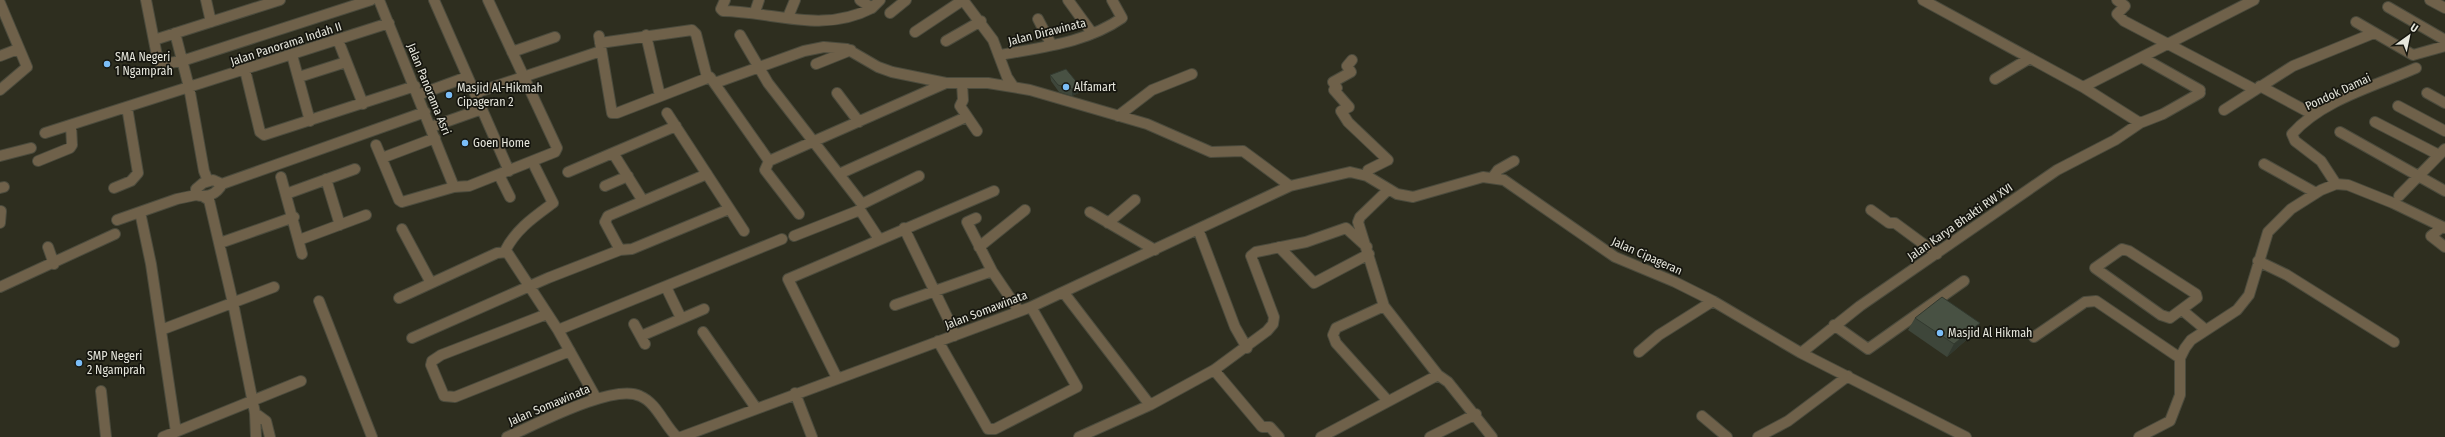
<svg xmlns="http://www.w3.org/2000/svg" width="2445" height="437" font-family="'Fira Sans Condensed',sans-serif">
<rect width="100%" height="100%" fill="#2e2e1f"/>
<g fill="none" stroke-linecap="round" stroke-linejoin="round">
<defs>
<path id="minor" d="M146,0L158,61L169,63L182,61L371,0
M206,0L211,22
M379,0L454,187
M434,0L509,171
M725,0L721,9L723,11C776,12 822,34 872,8
M860,0L872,8L880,0
M963,0L993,40L1007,77L1013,86
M1068,0L1092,33
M1923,0L2083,87L2140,123
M2117,0L2125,6L2117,14L2124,21L2254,89
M2430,0L2445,8
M0,3L27,67L0,90
M2388,7L2445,40
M755,12L759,0
M890,13L906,0
M788,17L795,0
M1038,19L1051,44
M2356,22L2413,55L2445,46
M915,32L963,0
M175,33L189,87L204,171L208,181
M646,35L660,96
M740,35L768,83L862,204L919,176
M599,36L612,113H617L710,77L769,161
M154,40L280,0
M338,40L363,104
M946,41L981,21
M600,43L692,30L696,34L707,77
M512,52L555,37
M292,55L310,121
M1000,55C1042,47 1086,43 1122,18L1112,0
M0,56L18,49
M2143,58L2200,90
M1352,60L1347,66L1351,72L1333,82L1337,88L1334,90L1349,107L1341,111L1348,122L1388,160L1368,170L1367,176
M816,64L851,50
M245,70L260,132L264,135L415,86
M299,77L346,62
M1995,79L2030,58
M715,83L804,51L824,47L847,49L878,67L892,72L946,83H988L1030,90L1147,124L1211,152L1243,151L1290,186
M962,83L963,100L960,106L977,131
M2260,86L2314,115
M2083,87L2254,0
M475,93L601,51
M837,93L859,122
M2427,93L2445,103
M418,95L467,77
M2398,106L2445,131
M2224,110L2293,66L2374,33
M667,113L744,231
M1118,116L1152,90L1192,74
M2375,122L2439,155
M431,127L482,109
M2340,132L2445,191
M45,133L389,23
M376,145L399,200L402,202L454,187L469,186L555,152L557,148L488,0
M613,153L643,201
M0,156L31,148
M382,158L435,138
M38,161L70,148L72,145L71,125
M2264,164L2316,193
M568,172L676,126
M839,174L966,117
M499,175L510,197
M281,177L302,254
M1493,177L1498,170L1514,161
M326,179L340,225
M213,180L222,184C217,194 207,198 196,195V189L203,183Z
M222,184L425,112
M2336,184L2321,161L2295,141L2292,134C2322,100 2375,86 2416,68
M605,186L628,176
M0,188L4,187
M114,188L131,181L138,173L127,107
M1389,189L1360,217L1358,222L1384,306L1438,375L1448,382L1492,437
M286,194L355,169
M2399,196L2445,149
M204,197L209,200L233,303L255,413L256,437
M1871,210L1889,223H1895L1937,254
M140,212L151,264L176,432
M1090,212L1155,250
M799,214L765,170L769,161L946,83
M976,218L967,222L992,271L1019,311
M117,220L177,199L196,195
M0,223L1,211
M1108,223L1135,200
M2442,227L2431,236L2445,247
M904,228L952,327L954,336
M402,229L431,283
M1198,229L1235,327L1247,348
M794,236L860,210L879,239
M299,240L366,215
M220,243L294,217
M48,247L54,264
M979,247L1025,210
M1279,247L1314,283L1369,254
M2122,249L2129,251L2196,294L2197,298L2170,318L2161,315L2095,268Z
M620,250L605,222L608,216L707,174
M505,251C516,229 534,217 553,203L535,167
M2258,261L2287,275L2394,342
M0,287L115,234
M666,287L681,318
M1064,293L1150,405
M399,298L497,253L507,252L558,330L596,398
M319,301L372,437
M895,305L992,271
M1384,306L1336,328L1333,335L1336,343L1388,401
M2182,310L2206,330
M547,314L441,355L432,361L431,365L444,396L455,397L570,351
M634,324L645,344
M1834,325L1868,349L1964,281
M161,330L274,287
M558,330L782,239
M703,332L756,408
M641,336L704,309
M2034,337L2085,302L2096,301L2180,358
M412,338L548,278L620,250L632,249L729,209
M938,341L988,429H995L1077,387L1031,307
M1639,352L1659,335L1713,301
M1801,353L1860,306L2057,170L2115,140L2140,123L2163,114L2200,93
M1214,370L1262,427H1270L1279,437
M837,378L788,279L994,191
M101,391L106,437
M795,393L812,437
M255,413L266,421L270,437
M1702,416L1727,437
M163,437L301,381
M507,437C535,425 613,383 640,396C657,403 664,425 677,437
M681,437L1031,307L1290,186L1350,172L1367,176L1397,194L1413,197L1483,177L1504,180L1615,257L1675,282L1713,301L1801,353L1966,437
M1079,437L1150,405L1214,370L1267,331L1273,324L1274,317L1251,256L1256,252L1306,242L1346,228L1367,247
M1321,437L1438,375
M1430,437L1476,414
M1758,437L1788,421L1848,376
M2139,437L2170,421L2180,395V358L2185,348L2191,340L2237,310L2249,295L2268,232L2291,209L2321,190L2336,184L2348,185L2393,203L2445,228"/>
</defs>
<use href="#minor" stroke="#4b4b3d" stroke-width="12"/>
<use href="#minor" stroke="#6f614a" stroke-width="10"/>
</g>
<path fill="#3e463a" d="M1050,75L1081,92L1072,96L1059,92L1051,81Z
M1915,318L1980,323L1972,335L1947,357L1908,330Z"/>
<path fill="#32392f" d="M1080,86L1081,92L1072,96V89Z
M1980,323L1972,335L1947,357L1954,344Z"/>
<path fill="#485143" stroke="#32392f" d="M1066,69L1080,86L1072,89L1058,85L1050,75Z
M1942,297L1980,323L1954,344L1915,318Z"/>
<g fill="#7bbef8" stroke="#16160f" stroke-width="1.5">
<circle cx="107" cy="64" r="4"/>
<circle cx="1066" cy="87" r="4"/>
<circle cx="449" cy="95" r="4"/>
<circle cx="465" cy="143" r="4"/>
<circle cx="1940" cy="333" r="4"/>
<circle cx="79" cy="363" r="4"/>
</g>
<g text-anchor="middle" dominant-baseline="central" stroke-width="3.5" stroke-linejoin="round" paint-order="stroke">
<g font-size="12" fill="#e6e6dc" stroke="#16160f">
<text transform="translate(1047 32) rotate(-14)">Jalan Dirawinata</text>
<text transform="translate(286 44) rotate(-18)">Jalan Panorama Indah II</text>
<text transform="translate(429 89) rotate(68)">Jalan Panorama Asri</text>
<text transform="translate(2338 92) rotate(-25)">Pondok Damai</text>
<text transform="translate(1960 222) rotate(-35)">Jalan Karya Bhakti RW XVI</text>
<text transform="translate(1647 256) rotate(24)">Jalan Cipageran</text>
<text transform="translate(986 310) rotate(-21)">Jalan Somawinata</text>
<text transform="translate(549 405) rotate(-23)">Jalan Somawinata</text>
</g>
<g font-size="12" fill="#e6e6dc" stroke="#16160f" text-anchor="start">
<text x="115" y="57">SMA Negeri<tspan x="115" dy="14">1 Ngamprah</tspan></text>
<text x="1074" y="87">Alfamart</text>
<text x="457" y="88">Masjid Al-Hikmah<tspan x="457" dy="14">Cipageran 2</tspan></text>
<text x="473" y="143">Goen Home</text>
<text x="1948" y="333">Masjid Al Hikmah</text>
<text x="87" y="356">SMP Negeri<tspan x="87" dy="14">2 Ngamprah</tspan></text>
</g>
</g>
<g transform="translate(2409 36) rotate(33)" stroke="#16160f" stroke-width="3" paint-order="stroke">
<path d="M0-3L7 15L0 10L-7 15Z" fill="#e6e6dc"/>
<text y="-6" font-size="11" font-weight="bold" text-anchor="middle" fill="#e6e6dc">U</text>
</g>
</svg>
